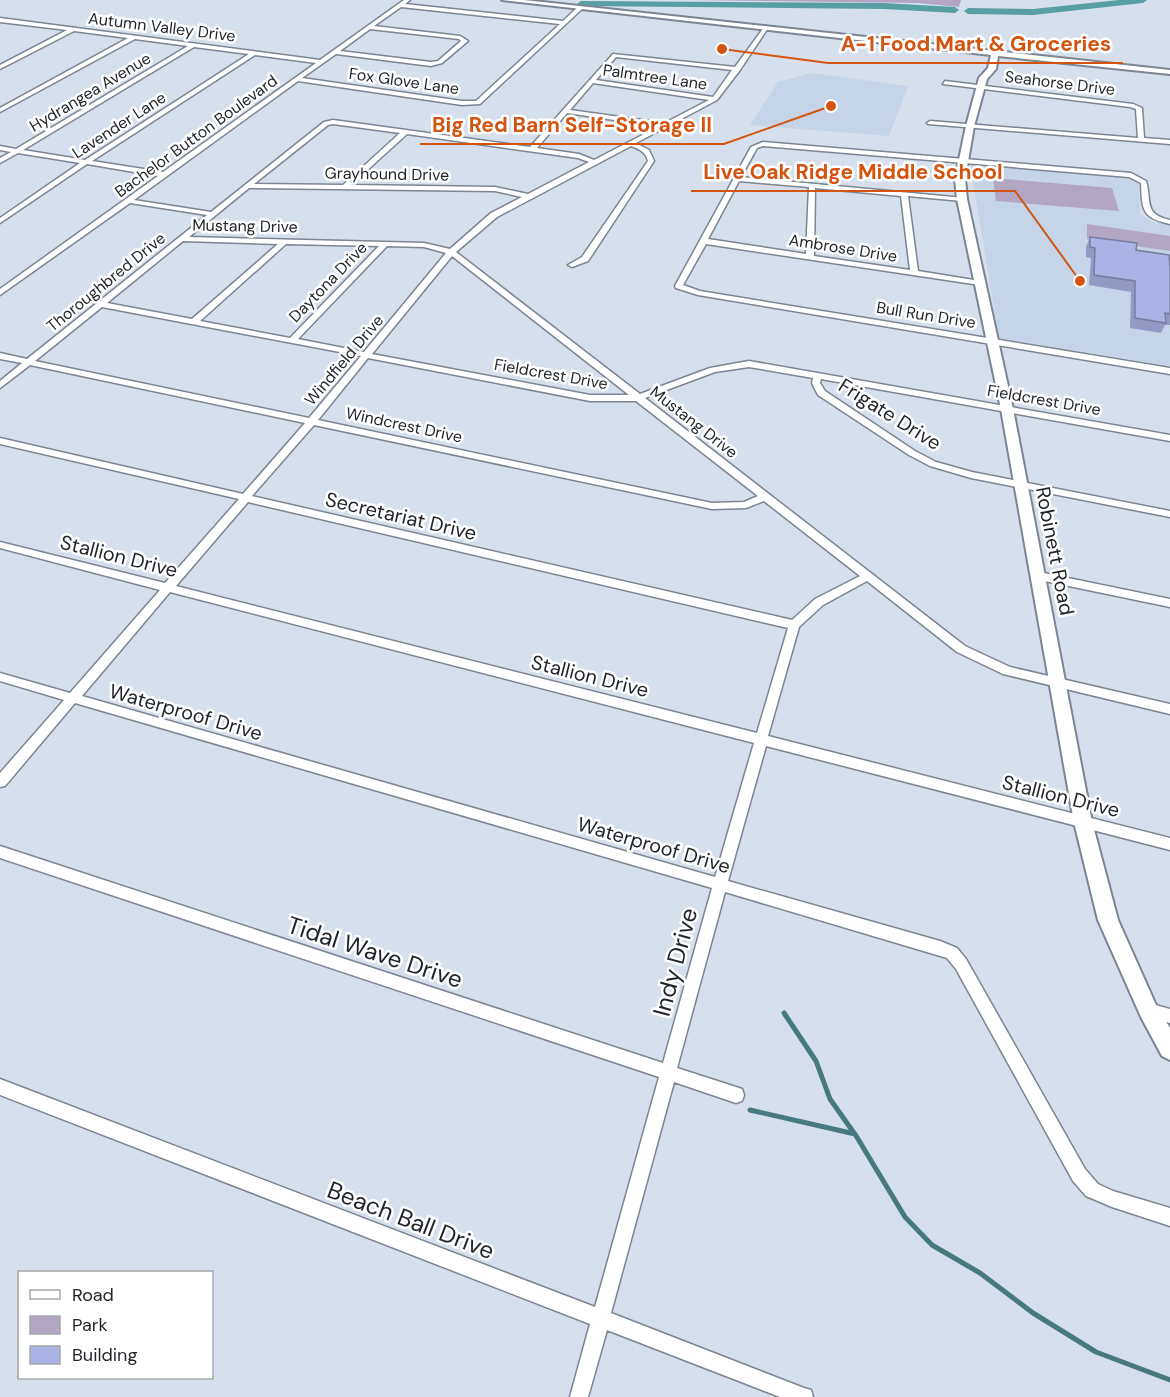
<svg xmlns="http://www.w3.org/2000/svg" width="1170" height="1397" font-family="'DM Sans',sans-serif">
<rect width="100%" height="100%" fill="#d6e0ec"/>
<path fill="#c5d4e6" d="M811,73L908,86L889,136L750,125L778,82Z
M970,163L1128,177L1138,181L1140,214L1153,222L1170,224V366L999,338Z"/>
<path fill="#b2a6c3" d="M691,0H961L959,7L918,3Z
M993,178L1112,188L1119,211L996,201Z
M1087,224L1170,236V251L1087,239Z"/>
<g fill="none" stroke-linecap="round" stroke-linejoin="round">
<path stroke="#477a7e" stroke-width="1.5" d="M1125,0L1131,2"/>
<path stroke="#477a7e" stroke-width="5" d="M784,1013L816,1061L830,1099L854,1133
M750,1110L855,1134L905,1217L932,1245L980,1273L1033,1313L1096,1352L1170,1380"/>
<path fill="#589fa3" fill-rule="evenodd" d="M1119,0H1147L1143,3L1033,15L968,14L964,11L968,8L1033,9Z
M581,1L884,3L955,7L959,10L955,13L884,9L578,6L577,4Z"/>
<defs>
<path id="street" d="M404,0H410L405,4L563,21L578,7L583,8L480,104L462,105L298,81L134,200L211,212L324,122L333,120L530,147L613,54L735,67L765,26L768,28L740,70L717,100L636,143L649,150L654,161L588,261L572,267L568,265L582,257L648,161C646,152 639,149 631,146L497,217L456,252L640,394L710,368L749,361L1170,435V441L821,379L820,383L825,391L915,451L936,462L972,472L1170,511V517L971,478L930,466L909,455L818,395L812,383L813,378L749,367L715,372L645,398L965,646L1010,667L1170,704V714L1003,674L957,652L867,581L823,605L799,627L768,736L1170,838V850L766,746L728,881L940,941L957,948L966,959L1085,1169L1098,1184L1113,1191L1170,1208V1226L1112,1207L1086,1196L1073,1181L956,969L947,958L725,892L677,1068L736,1087L742,1089L744,1095L742,1101L736,1103L674,1082L611,1313L804,1388L811,1390L813,1397H780L607,1330L588,1397H570L590,1324L0,1095V1079L595,1307L659,1077L0,858V846L663,1063L712,888L75,703L5,786L0,787V773L64,700L0,681V673L70,693L160,590L0,548V542L165,583L239,499L0,444V438L243,494L305,423L30,365L0,388V381L22,363L0,359V353L27,359L207,215L130,203L0,295V289L158,176L87,164L0,223V218L80,163L18,153L0,163V158L11,152L0,150V146L16,149L188,46L135,39L0,112V108L128,38L74,31L0,69V65L67,30L0,22V18L320,60ZM401,7L560,24L476,101H462L302,78L336,54L431,66L442,63L468,41L460,36L374,26ZM370,29L459,39L461,41L438,61L431,62L340,51ZM194,47L249,54L85,160L23,150ZM255,55L316,63L163,172L92,161ZM616,57L732,70L713,97L596,80ZM593,83L709,100L661,125L649,121L570,110ZM567,113L648,125L656,128L594,160L579,154L537,148ZM333,124L400,133L343,185L254,184L328,125ZM407,134L578,158L589,162L528,194L495,187L351,185ZM249,188L495,191L522,197L491,213L450,249L424,243L189,237ZM183,241L278,244L192,319L107,303ZM286,244L379,246L290,338L200,321ZM387,246L424,247L446,253L364,352L298,339ZM452,256L629,395H590L372,354ZM102,307L361,356L309,418L35,361ZM368,358L590,401H636L758,496L744,502L712,503L318,420ZM314,425L712,509L746,508L764,501L860,576L815,599L792,620L252,496ZM248,502L788,628L757,733L176,586ZM170,592L754,743L715,877L82,696Z
M945,81L1133,104L1142,108L1144,138L1170,140V144L928,124L927,123L930,121L1138,138L1136,109L1130,107L943,84Z
M763,142L1131,173L1146,181C1152,201 1143,214 1170,220V224C1141,218 1142,209 1141,183L1129,177L763,146L757,148L741,177L964,198L966,199L962,201L908,196L918,271L980,281L984,283L980,285L706,244L683,285L700,291L1170,368V374L698,295L676,288L675,286L751,147ZM739,181L809,187L806,254L708,239ZM815,188L901,196L910,270L814,256Z
M1039,572L1170,599V607L1035,579L1034,576L1035,573Z
M1148,1003L1170,1009V1023L1143,1015L1140,1010L1143,1005Z"/>
<path id="secondary" d="M502,0H524L1170,70V74L998,56L996,69L987,79L974,126L965,179L967,199L1013,409L1092,822L1118,920L1155,1003L1170,1028V1060L1162,1056L1141,1017L1098,920L1074,822L1001,409L957,199L955,179L966,126L979,78L988,68L991,55Z"/>
</defs>
<use href="#street" stroke="#7c8591" stroke-width="3"/>
<use href="#secondary" stroke="#7c8591" stroke-width="4"/>
<use href="#street" fill="#fff" fill-rule="evenodd"/>
<use href="#secondary" fill="#fff" fill-rule="evenodd"/>
</g>
<path fill="#9399c5" d="M1090,237L1136,250L1170,267V325H1165L1161,333L1130,328L1131,292L1089,285L1091,258L1086,257V247Z"/>
<path fill="#abb2e5" stroke="#787da0" stroke-width="1.5" d="M1090,237L1137,243L1136,250L1169,255L1170,267V314L1165,313L1166,323L1135,318V281L1094,275L1095,248L1090,247Z"/>
<g text-anchor="middle" dominant-baseline="central" stroke-width="5" stroke-linejoin="round" paint-order="stroke">
<g font-size="16" fill="#1f2327" stroke="#fff">
<text transform="translate(162 27) rotate(7)">Autumn Valley Drive</text>
<text transform="translate(655 77) rotate(8)">Palmtree Lane</text>
<text transform="translate(404 81) rotate(8)">Fox Glove Lane</text>
<text transform="translate(1060 83) rotate(7)">Seahorse Drive</text>
<text transform="translate(90 92) rotate(-31)">Hydrangea Avenue</text>
<text transform="translate(119 125) rotate(-33)">Lavender Lane</text>
<text transform="translate(196 136) rotate(-36)">Bachelor Button Boulevard</text>
<text transform="translate(387 174) rotate(1)">Grayhound Drive</text>
<text transform="translate(245 226) rotate(1)">Mustang Drive</text>
<text transform="translate(843 248) rotate(9)">Ambrose Drive</text>
<text transform="translate(106 282) rotate(-39)">Thoroughbred Drive</text>
<text transform="translate(328 282) rotate(-46)">Daytona Drive</text>
<text transform="translate(926 315) rotate(9)">Bull Run Drive</text>
<text transform="translate(344 360) rotate(-50)">Windfield Drive</text>
<text transform="translate(551 374) rotate(10)">Fieldcrest Drive</text>
<text transform="translate(1044 400) rotate(10)">Fieldcrest Drive</text>
<text transform="translate(694 422) rotate(38)">Mustang Drive</text>
<text transform="translate(404 425) rotate(12)">Windcrest Drive</text>
</g>
<g font-size="20" fill="#1f2327" stroke="#fff">
<text transform="translate(890 414) rotate(32)">Frigate Drive</text>
<text transform="translate(401 516) rotate(13)">Secretariat Drive</text>
<text transform="translate(1055 551) rotate(79)">Robinett Road</text>
<text transform="translate(119 556) rotate(14)">Stallion Drive</text>
<text transform="translate(590 676) rotate(14)">Stallion Drive</text>
<text transform="translate(186 712) rotate(16)">Waterproof Drive</text>
<text transform="translate(1061 796) rotate(14)">Stallion Drive</text>
<text transform="translate(654 845) rotate(16)">Waterproof Drive</text>
</g>
<g font-size="24" fill="#1f2327" stroke="#fff">
<text transform="translate(375 952) rotate(18)">Tidal Wave Drive</text>
<text transform="translate(675 962) rotate(-75)">Indy Drive</text>
<text transform="translate(411 1220) rotate(21)">Beach Ball Drive</text>
</g>
</g>
<path fill="none" stroke="#d4540f" stroke-width="2" d="M722 49L828 63H1123M831 106L724 144H420M1080 281L1015 191H691"/>
<g fill="#d4540f" stroke="#fff" stroke-width="2">
<circle cx="722" cy="49" r="6"/>
<circle cx="831" cy="106" r="6"/>
<circle cx="1080" cy="281" r="6"/>
</g>
<g font-size="21" text-anchor="middle" font-weight="bold" fill="#d4540f" stroke="#fff" stroke-width="5" stroke-linejoin="round" paint-order="stroke">
<text x="976" y="51">A-1 Food Mart &amp; Groceries</text>
<text x="572" y="132">Big Red Barn Self-Storage II</text>
<text x="853" y="179">Live Oak Ridge Middle School</text>
</g>
<rect x="18" y="1271" width="195" height="108" fill="#ffffff" stroke="#a5a7a9" stroke-width="1.5"/>
<rect x="30" y="1290" width="30" height="9" fill="#ffffff" stroke="#a5a7a9" stroke-width="1.5"/>
<text x="72" y="1301" font-size="18" fill="#1f2327">Road</text>
<rect x="30" y="1316" width="30" height="18" fill="#b2a6c3" stroke="#a5a7a9" stroke-width="1.5"/>
<text x="72" y="1331" font-size="18" fill="#1f2327">Park</text>
<rect x="30" y="1346" width="30" height="18" fill="#abb2e5" stroke="#a5a7a9" stroke-width="1.5"/>
<text x="72" y="1361" font-size="18" fill="#1f2327">Building</text>
</svg>
